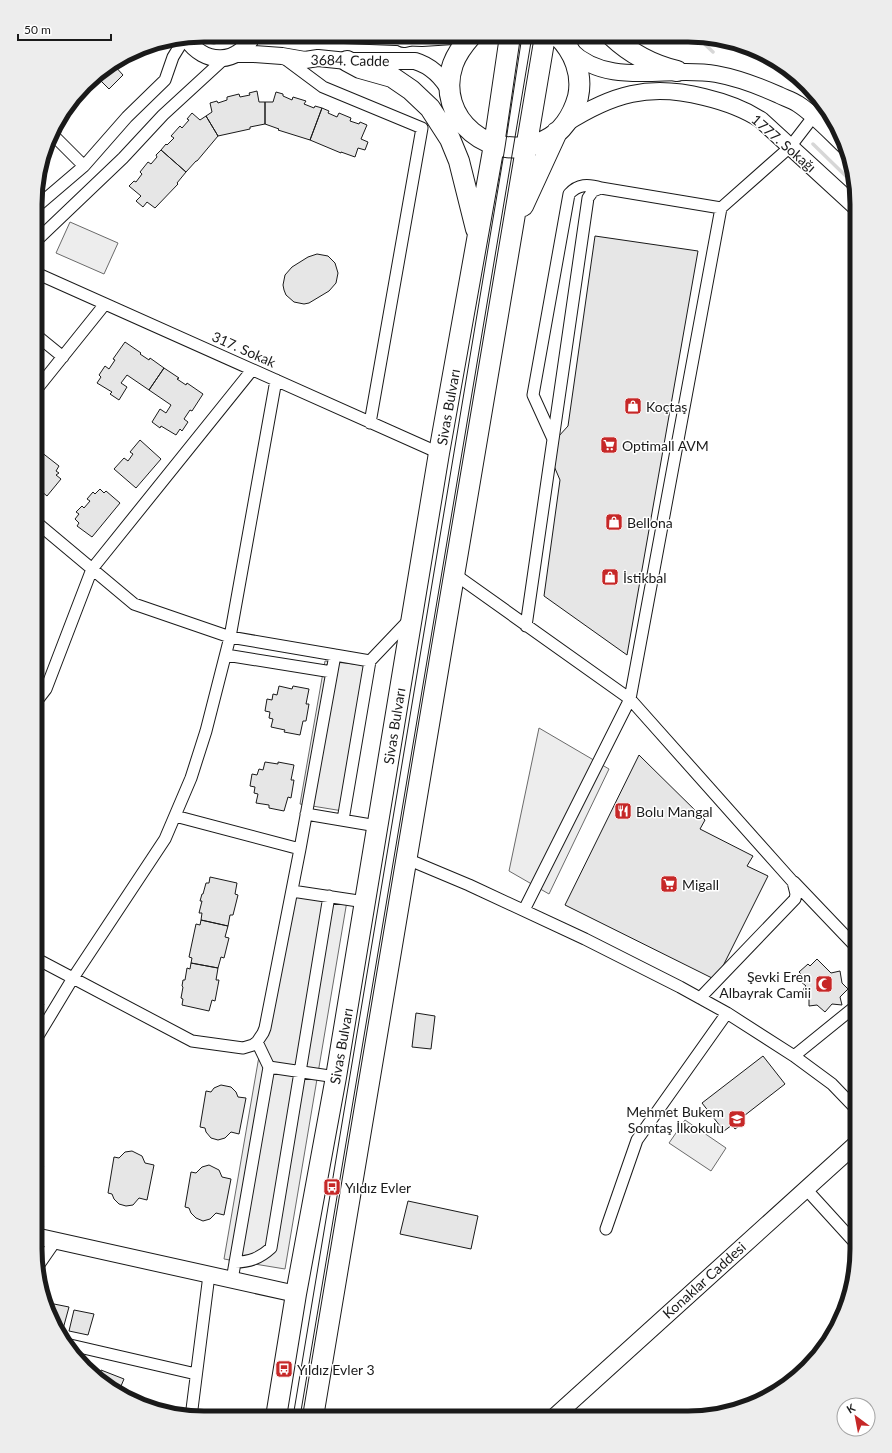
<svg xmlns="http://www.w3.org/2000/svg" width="892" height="1453" font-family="Lato,sans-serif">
<rect width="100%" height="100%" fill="#fff"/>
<path fill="#ededed" stroke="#6a6a6a" d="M204,35H233L228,41L214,44L207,43L198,36Z
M70,222L118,243L104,274L56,253Z
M325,661L373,666L349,812L300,804Z
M539,728L609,769L549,894L509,871Z
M292,890L348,895L285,1269L224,1259L258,1062Z
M685,1120L726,1148L711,1171L669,1143Z"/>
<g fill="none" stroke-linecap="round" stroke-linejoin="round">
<path stroke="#d7d7d7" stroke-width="3.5" d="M696,36L713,52
M813,144L853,183"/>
</g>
<path fill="#e6e6e6" stroke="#1a1a1a" d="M113,64L123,75L109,89L95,75Z
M257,91L259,102H265V124L250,127V129L218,136L206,116L212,112L210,103L217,101L218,103L227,100V97L239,94L240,97L250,95L249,93Z
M276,92L283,94V96L292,100L293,97L306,101L304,104L314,108L315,106L322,108L310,140L278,130L279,129L265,124V102H273Z
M322,108L329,111L328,113L337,117L339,113L351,118L350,121L359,124L360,122L367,125L361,139L368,142L365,150L358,148L355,157L341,152V153L310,140Z
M192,113L200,120L206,116L218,136L197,161H196L186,172L161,150L166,144L167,145L174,138L171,136L180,126L182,128L189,120L187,119Z
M161,150L186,172L177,183L178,184L155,208L147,202L143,207L136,201L141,196L129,186L134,181L136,182L142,174L140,172L148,162L151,164L157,157L156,155Z
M595,236L698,251L627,655L544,596L560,480L554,466L558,437L568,426Z
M317,254L328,256L335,263L338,273L336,283L329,291L309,303L304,304L294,302L286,295L284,290L283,285L285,275L292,267L308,257Z
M125,342L141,353L140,354L149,360L150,358L164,368L149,390L127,375L121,383L127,387L119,400L110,394L112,392L97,383L101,377L99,375L105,366L109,369L115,360L113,359Z
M164,368L179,378L177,379L186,385L187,383L203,394L192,411L190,410L184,419L188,422L182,431L180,429L176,435L161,426L160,428L152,422L160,409L166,413L171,405L149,390Z
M140,440L161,459L136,488L114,469L124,458L128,461L133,454L130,452Z
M36,448L59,466L56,471L59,473L56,475L61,479L47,496L41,491L39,493L36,490Z
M100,489L104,493L106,491L120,503L92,537L77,526L79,523L75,519L79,514L76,512L82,506L84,508L90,501L87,499L93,492L95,494Z
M36,598L43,608L36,613Z
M279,686L292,689L293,686L309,689L306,704H309L306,721H303L300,735L284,732L285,730L271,727L273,719L269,718L270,712L265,711L267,699L272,700L273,694L277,695Z
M639,755L705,820L700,829L753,856L747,866L768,876L716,980L565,905Z
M265,762L278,764V762L294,765L291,780H294L291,798L288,797L284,811L269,808V805L256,803L258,794L254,793L255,787L250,786L252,774L257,775L259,769L263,770Z
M210,877L237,883L235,894L238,895L233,915H230L228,926L201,920L202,913H199L202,901H200L202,894H203L206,883H209Z
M201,920L228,926L225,937L229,938L224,958L221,957L218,968L191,963L192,958L189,957L196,924L200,925Z
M817,959L831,973L840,971L842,983L848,989L840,997L842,1005L832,1004L825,1012L817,1005L809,1006V996L803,989L806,986L799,980L803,976L799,972L808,964L810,966Z
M191,963L218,968L216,980H219L215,1001L212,1000L209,1011L182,1005L183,999L181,998L183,987L182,986L183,980H185L187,968L190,969Z
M35,999L44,1004L35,1019Z
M416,1013L435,1016L431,1049L412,1047Z
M763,1056L785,1084L740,1119L743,1123L735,1129L732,1125L724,1131L702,1103Z
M221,1085L231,1087L236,1092L238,1097L246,1098L239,1134L231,1132L225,1138L218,1140L211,1138L206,1132L205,1128L200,1127L206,1091L211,1092L214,1088Z
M132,1151L142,1156L145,1163L154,1165L147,1200L139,1198L133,1205L126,1206L119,1204L114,1199L112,1194L108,1193L114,1157L119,1158L125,1152Z
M35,1157L44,1167L35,1176Z
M209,1165L219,1170L222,1177L231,1179L224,1215L216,1213L210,1219L203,1221L196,1218L191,1213L189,1208L185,1207L191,1172L196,1173L202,1167Z
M408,1201L478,1216L471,1249L400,1234Z
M49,1303L69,1307L63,1329L56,1327L48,1314Z
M74,1310L94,1314L88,1335L69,1331Z
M101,1370L124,1379L118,1393L101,1383L97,1379Z"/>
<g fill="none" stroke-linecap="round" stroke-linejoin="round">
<defs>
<path id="street" d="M284,58L323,87L422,128L370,423
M51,133L84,166
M36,207L84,166L127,117L165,80L173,57L184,39
M36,241L123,158L163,115L225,58
M36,273L439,453
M36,335L63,357
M36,390L105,304
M553,439L533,395L569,194C578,184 588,184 601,188
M36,522L134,604L230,637L370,661
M453,573L630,699L793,882L796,894L795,899L700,998
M526,626L588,198L593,191L601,188L721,208
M226,655L332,672
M36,702L46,689L92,569L252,370
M306,814L377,826
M175,816L300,849
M343,820L370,661L410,619
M407,859L469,885L585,939L680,987L727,1013L794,1056L832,1084L857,1110
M794,882L857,948
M292,891L365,902
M524,910L630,699L721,208L790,147L813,117L825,105
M35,958L192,1041L243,1048L253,1045L257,1042L263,1033L265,1028L300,849L335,655
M35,1041L73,978L165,839L191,778L206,731L230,637L276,380
M794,1056L857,1005
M269,1067L336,1077
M806,1189L857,1245
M606,1229L637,1140L727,1013
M235,1262C250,1262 260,1258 271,1248L329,896
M38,1266L56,1240
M232,1280L269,1067L257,1042
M66,1344L196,1374
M557,1414L575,1418
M191,1417L209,1275"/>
<path id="secondary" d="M344,35L422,38L453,36
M186,38C205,66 238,65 253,35
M570,50C609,89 668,65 716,74C738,78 759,86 779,95C785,98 792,100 798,104C815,115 831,133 846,147
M236,54H254L282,56L305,60L318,58L347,61H415C432,66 443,78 451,93
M565,124C612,94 649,83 704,97C725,102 743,108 761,120L857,208
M35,1236L296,1294
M553,1418L857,1143"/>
<path id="highway" d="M471,36C464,44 457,53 453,64C434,119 492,165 544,141C562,133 573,115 578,97C583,74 574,52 558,36
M612,36C631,54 652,65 677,71
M404,37L408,36
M347,61L360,68L392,77L411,90L430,108L450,139L459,161L476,229
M523,206L557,132
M276,1417L296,1294L336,1077L439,453L494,145L510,36
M313,1417C390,957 467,496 545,36"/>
</defs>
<use href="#street" stroke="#1a1a1a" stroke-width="13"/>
<use href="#secondary" stroke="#1a1a1a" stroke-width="18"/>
<use href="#highway" stroke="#1a1a1a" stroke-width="22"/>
<use href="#street" stroke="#fff" stroke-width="11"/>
<use href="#secondary" stroke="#fff" stroke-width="16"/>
<use href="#highway" stroke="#fff" stroke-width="20"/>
<path stroke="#1a1a1a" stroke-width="1" d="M293,1417L505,147L522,36
M300,1417L532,36"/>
</g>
<defs>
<symbol id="shop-square" viewBox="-11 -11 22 22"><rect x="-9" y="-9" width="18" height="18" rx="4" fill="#c62828" stroke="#fff"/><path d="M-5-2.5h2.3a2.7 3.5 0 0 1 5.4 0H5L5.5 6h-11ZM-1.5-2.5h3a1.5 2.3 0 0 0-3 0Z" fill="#fff"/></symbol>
<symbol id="supermarket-square" viewBox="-11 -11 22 22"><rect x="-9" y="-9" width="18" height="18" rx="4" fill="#c62828" stroke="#fff"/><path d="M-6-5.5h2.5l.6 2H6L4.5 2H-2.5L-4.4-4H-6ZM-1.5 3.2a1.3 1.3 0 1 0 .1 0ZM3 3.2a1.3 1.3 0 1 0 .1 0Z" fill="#fff"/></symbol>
<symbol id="restaurant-square" viewBox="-11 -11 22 22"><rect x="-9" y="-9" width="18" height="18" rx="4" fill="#c62828" stroke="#fff"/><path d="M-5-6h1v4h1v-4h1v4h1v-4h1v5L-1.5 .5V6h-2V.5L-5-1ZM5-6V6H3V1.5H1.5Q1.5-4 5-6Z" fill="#fff"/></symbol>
<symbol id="mosque-square" viewBox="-11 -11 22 22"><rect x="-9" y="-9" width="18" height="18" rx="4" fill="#c62828" stroke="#fff"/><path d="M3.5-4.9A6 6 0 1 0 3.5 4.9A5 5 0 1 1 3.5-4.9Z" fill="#fff"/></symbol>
<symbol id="school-square" viewBox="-11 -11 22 22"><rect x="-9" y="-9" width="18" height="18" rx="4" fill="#c62828" stroke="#fff"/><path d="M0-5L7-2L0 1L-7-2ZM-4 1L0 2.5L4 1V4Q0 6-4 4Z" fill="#fff"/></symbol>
<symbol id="bus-square" viewBox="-11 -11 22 22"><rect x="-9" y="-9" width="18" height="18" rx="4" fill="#c62828" stroke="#fff"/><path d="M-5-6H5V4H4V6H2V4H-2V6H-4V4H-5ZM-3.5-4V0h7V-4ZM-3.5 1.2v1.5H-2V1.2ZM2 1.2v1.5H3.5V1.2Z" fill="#fff"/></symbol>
</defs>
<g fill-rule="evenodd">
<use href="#shop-square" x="623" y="396" width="20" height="20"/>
<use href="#supermarket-square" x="599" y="435" width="20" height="20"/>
<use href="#shop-square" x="604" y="512" width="20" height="20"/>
<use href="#shop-square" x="600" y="567" width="20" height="20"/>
<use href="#restaurant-square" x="613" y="801" width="20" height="20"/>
<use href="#supermarket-square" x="659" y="874" width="20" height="20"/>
<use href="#mosque-square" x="814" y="974" width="20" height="20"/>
<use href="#school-square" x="727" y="1109" width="20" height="20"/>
<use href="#bus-square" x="322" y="1177" width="20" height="20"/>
<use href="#bus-square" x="274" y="1359" width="20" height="20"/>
</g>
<g text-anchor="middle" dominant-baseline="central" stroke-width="3" stroke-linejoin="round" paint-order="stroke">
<g font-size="14" fill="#1a1a1a" stroke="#fff">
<text transform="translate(350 60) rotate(1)">3684. Cadde</text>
<text transform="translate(784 143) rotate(41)">1777. Sokağı</text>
<text transform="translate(244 349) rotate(24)">317. Sokak</text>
<text transform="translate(448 407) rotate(-80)">Sivas Bulvarı</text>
<text transform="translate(394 726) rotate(-81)">Sivas Bulvarı</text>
<text transform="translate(341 1046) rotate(-80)">Sivas Bulvarı</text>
<text transform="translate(704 1280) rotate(-42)">Konaklar Caddesi</text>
</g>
<g font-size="14" fill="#1a1a1a" stroke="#fff" text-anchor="start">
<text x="646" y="406">Koçtaş</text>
<text x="622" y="445">Optimall AVM</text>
<text x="627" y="522">Bellona</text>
<text x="623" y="577">İstikbal</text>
<text x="636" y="811">Bolu Mangal</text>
<text x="682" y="884">Migall</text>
<text x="811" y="976" text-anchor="end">Şevki Eren<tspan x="811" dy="16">Albayrak Camii</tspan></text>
<text x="724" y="1111" text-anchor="end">Mehmet Bukem<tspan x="724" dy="16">Somtaş İlkokulu</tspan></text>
<text x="345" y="1187">Yıldız Evler</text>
<text x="297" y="1369">Yıldız Evler 3</text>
</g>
</g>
<path d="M0 0H892V1453H0ZM204 42H688A162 162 0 0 1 850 204V1249A162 162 0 0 1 688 1411H204A162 162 0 0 1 42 1249V204A162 162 0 0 1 204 42Z" fill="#ededed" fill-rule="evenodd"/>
<path fill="none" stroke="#1a1a1a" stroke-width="5" d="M204 42H688A162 162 0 0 1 850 204V1249A162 162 0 0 1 688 1411H204A162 162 0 0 1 42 1249V204A162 162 0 0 1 204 42Z"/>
<g transform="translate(856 1417) rotate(328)"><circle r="19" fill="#ffffff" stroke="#a3a3a3"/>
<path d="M0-3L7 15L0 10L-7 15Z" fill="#c62828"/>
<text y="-6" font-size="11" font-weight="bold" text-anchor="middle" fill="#1a1a1a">K</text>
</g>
<path d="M18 34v6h93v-6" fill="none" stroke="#1a1a1a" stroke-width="2"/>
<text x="24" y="34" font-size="12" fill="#1a1a1a" stroke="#ffffff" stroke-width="3" paint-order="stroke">50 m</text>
</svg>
